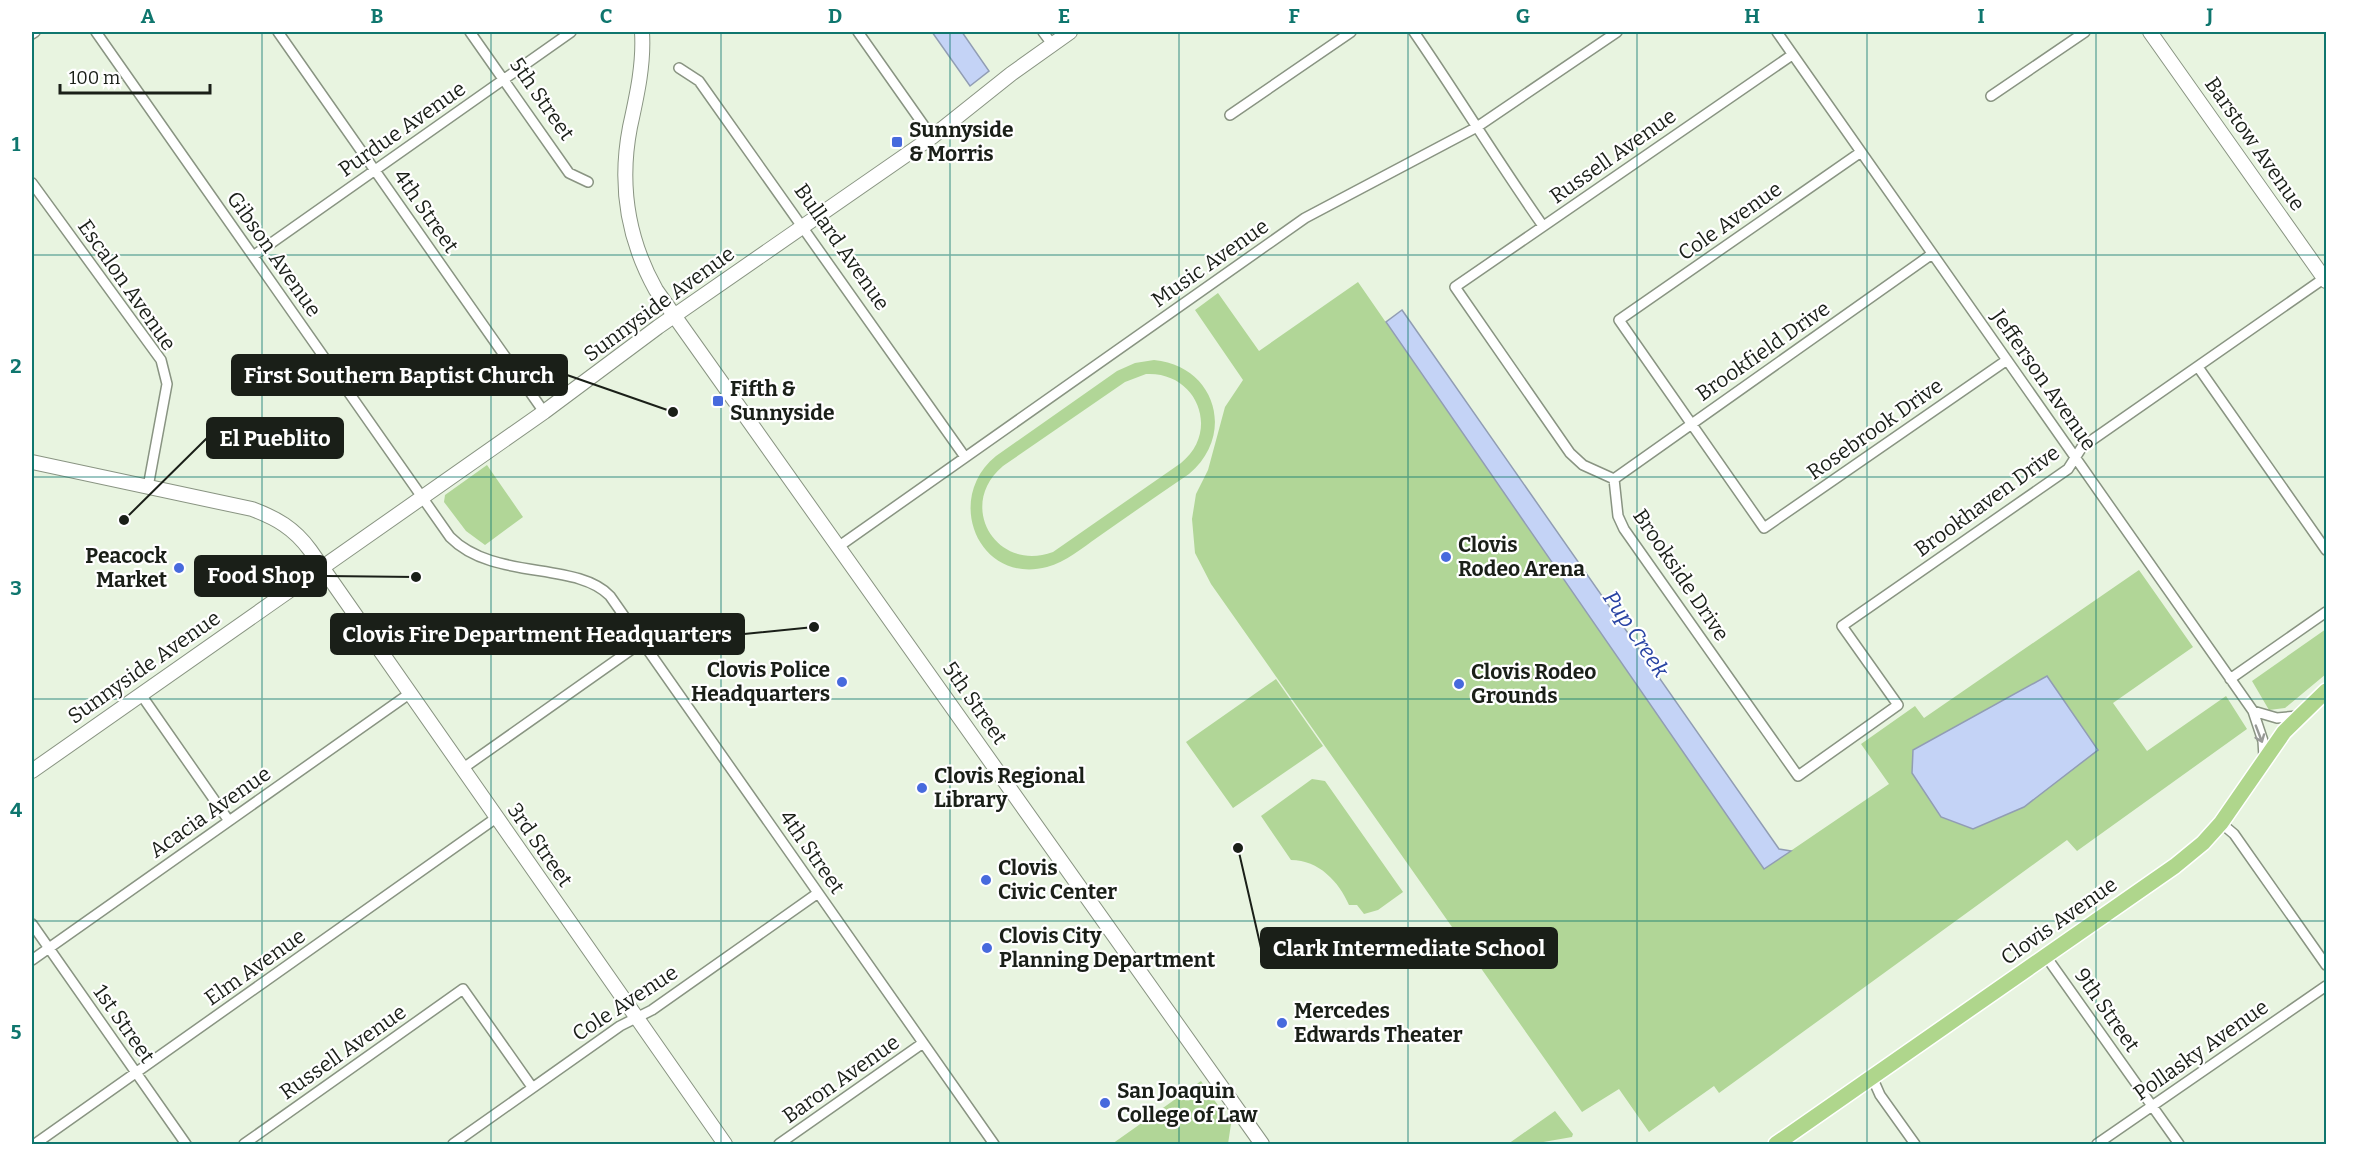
<svg xmlns="http://www.w3.org/2000/svg" width="2358" height="1176" font-family="Bitter,serif">
<rect width="100%" height="100%" fill="#e8f4e0"/>
<path fill="#b1d697" fill-rule="evenodd" d="M1358,282L1764,869L1889,784L1861,744L1915,706L1924,718L2139,570L2193,647L2113,703L2147,751L2226,696L2247,729L2077,851L2067,840L1719,1093L1714,1086L1649,1132L1619,1089L1582,1112L1211,584L1195,553L1192,519L1196,494L1208,470L1225,407L1243,380L1195,310L1218,293L1259,351Z
M1154,360C1216,366 1236,435 1189,474C1158,495 1128,516 1098,537C1082,548 1066,562 1047,567C979,585 943,499 996,456L1117,371L1135,363ZM1146,374C1197,371 1221,431 1181,463L1053,552C996,573 956,505 1003,466L1125,382Z
M487,465L523,517L485,545L466,531L444,502L445,495Z
M2326,629V674L2285,708L2269,710L2252,681Z
M1276,679L1323,746L1233,808L1186,742Z
M1312,779L1325,781L1403,892L1378,910L1364,914L1357,905H1349C1339,882 1319,860 1291,860L1261,816Z
M1201,1081L1231,1124L1228,1144H1112Z
M1555,1111L1573,1134L1572,1137L1532,1144H1508Z"/>
<path fill="#c4d3f6" stroke="#919db3" stroke-width="1.5" d="M932,32H962L989,71L970,86Z
M1402,310L1779,849L1791,851L1764,869L1386,322Z
M2047,676L2098,750L2024,807L1973,829L1941,817L1912,773L1913,750Z"/>
<g fill="none" stroke-linecap="round" stroke-linejoin="round">
<defs>
<path id="street" d="M96,32L450,537C493,581 577,561 610,596L994,1144
M278,32L544,412
M470,32L569,173L588,182
M858,32L932,137
M1043,32L1052,44
M1414,32C1458,96 1498,162 1543,226
M1777,32L2253,711L2263,741L2264,757
M32,34L35,32
M1792,55L1455,287L1570,453L1583,465L1614,479L1618,516L1624,529L1798,776L1898,705L1842,626L2068,469L2082,447L2326,277
M679,68L699,81L965,457
M1991,96L2085,32
M1230,115L1351,32
M1861,152L1619,320L1764,528L2007,360
M32,183L161,360L167,384L148,487
M253,256L571,32
M2198,367L2326,550
M1614,479L1932,254
M838,547L1305,218L1477,127L1617,32
M2230,679L2326,612
M142,696L229,821
M2253,711L2277,718L2298,716
M462,769L642,642
M2221,823L2234,834L2326,965
M32,924L186,1144
M2045,955L2179,1144
M32,960L409,694
M1872,1077L1880,1095L1915,1144
M35,1144L496,818
M244,1144L463,989L532,1087
M453,1144L620,1026L652,1010L818,893
M779,1144L923,1043
M2097,1144L2326,986"/>
<path id="secondary" d="M642,32C644,64 637,95 630,127C619,184 628,240 656,290L1262,1144
M2150,32L2326,281
M32,462L252,509C276,518 294,528 310,550L725,1144
M32,771L544,412L658,327L932,137L1011,74L1070,32"/>
<path id="primary" d="M1776,1144L2175,866L2203,843L2221,823L2284,732L2326,691"/>
</defs>
<use href="#street" stroke="#899482" stroke-width="12"/>
<use href="#secondary" stroke="#899482" stroke-width="16"/>
<use href="#primary" stroke="#fff" stroke-width="18"/>
<use href="#street" stroke="#fff" stroke-width="9"/>
<use href="#secondary" stroke="#fff" stroke-width="14"/>
<use href="#primary" stroke="#afd68c" stroke-width="15"/>
</g>
<defs><path id="oneway-shaft" d="M-6 0H5M1.5-3L5.5 0L1.5 3" fill="none" stroke-width="1.6" stroke-linecap="round" stroke-linejoin="round" transform="scale(1.5)"/></defs>
<use stroke="#989a97" href="#oneway-shaft" transform="translate(2259 734) rotate(69)"/>
<path fill="none" stroke="#0f766e" stroke-width="1.5" stroke-opacity="0.55" d="M262,32V1144M491,32V1144M721,32V1144M950,32V1144M1179,32V1144M1408,32V1144M1637,32V1144M1867,32V1144M2096,32V1144M32,255H2326M32,477H2326M32,699H2326M32,921H2326"/>
<g fill="#476add" stroke="#fff" stroke-width="2">
<rect x="891" y="136" width="12" height="12" rx="3"/>
<rect x="712" y="395" width="12" height="12" rx="3"/>
<circle cx="1446" cy="557" r="6"/>
<circle cx="179" cy="568" r="6"/>
<circle cx="842" cy="682" r="6"/>
<circle cx="1459" cy="684" r="6"/>
<circle cx="922" cy="788" r="6"/>
<circle cx="986" cy="880" r="6"/>
<circle cx="987" cy="948" r="6"/>
<circle cx="1282" cy="1023" r="6"/>
<circle cx="1105" cy="1103" r="6"/>
</g>
<g text-anchor="middle" dominant-baseline="central" stroke-width="4.5" stroke-linejoin="round" paint-order="stroke">
<g font-size="21" fill="#1a1f18" stroke="#fff">
<text transform="translate(542 99) rotate(55)">5th Street</text>
<text transform="translate(402 129) rotate(-35)">Purdue Avenue</text>
<text transform="translate(2255 144) rotate(55)">Barstow Avenue</text>
<text transform="translate(1613 156) rotate(-35)">Russell Avenue</text>
<text transform="translate(426 211) rotate(55)">4th Street</text>
<text transform="translate(1730 221) rotate(-35)">Cole Avenue</text>
<text transform="translate(842 247) rotate(55)">Bullard Avenue</text>
<text transform="translate(274 254) rotate(55)">Gibson Avenue</text>
<text transform="translate(1210 263) rotate(-35)">Music Avenue</text>
<text transform="translate(127 285) rotate(55)">Escalon Avenue</text>
<text transform="translate(659 304) rotate(-36)">Sunnyside Avenue</text>
<text transform="translate(1763 351) rotate(-35)">Brookfield Drive</text>
<text transform="translate(2044 380) rotate(55)">Jefferson Avenue</text>
<text transform="translate(1875 429) rotate(-35)">Rosebrook Drive</text>
<text transform="translate(1987 501) rotate(-36)">Brookhaven Drive</text>
<text transform="translate(1681 575) rotate(56)">Brookside Drive</text>
<text transform="translate(144 667) rotate(-35)">Sunnyside Avenue</text>
<text transform="translate(975 703) rotate(55)">5th Street</text>
<text transform="translate(210 812) rotate(-35)">Acacia Avenue</text>
<text transform="translate(540 845) rotate(55)">3rd Street</text>
<text transform="translate(812 852) rotate(55)">4th Street</text>
<text transform="translate(2059 921) rotate(-35)">Clovis Avenue</text>
<text transform="translate(255 967) rotate(-35)">Elm Avenue</text>
<text transform="translate(625 1003) rotate(-33)">Cole Avenue</text>
<text transform="translate(2107 1010) rotate(55)">9th Street</text>
<text transform="translate(124 1024) rotate(55)">1st Street</text>
<text transform="translate(2201 1050) rotate(-35)">Pollasky Avenue</text>
<text transform="translate(343 1052) rotate(-35)">Russell Avenue</text>
<text transform="translate(841 1079) rotate(-35)">Baron Avenue</text>
</g>
<g font-size="21" font-weight="bold" fill="#1a1f18" stroke="#fff" text-anchor="start">
<text x="909" y="130">Sunnyside<tspan x="909" dy="24">&amp; Morris</tspan></text>
<text x="730" y="389">Fifth &amp;<tspan x="730" dy="24">Sunnyside</tspan></text>
<text x="1458" y="545">Clovis<tspan x="1458" dy="24">Rodeo Arena</tspan></text>
<text x="167" y="556" text-anchor="end">Peacock<tspan x="167" dy="24">Market</tspan></text>
<text x="830" y="670" text-anchor="end">Clovis Police<tspan x="830" dy="24">Headquarters</tspan></text>
<text x="1471" y="672">Clovis Rodeo<tspan x="1471" dy="24">Grounds</tspan></text>
<text x="934" y="776">Clovis Regional<tspan x="934" dy="24">Library</tspan></text>
<text x="998" y="868">Clovis<tspan x="998" dy="24">Civic Center</tspan></text>
<text x="999" y="936">Clovis City<tspan x="999" dy="24">Planning Department</tspan></text>
<text x="1294" y="1011">Mercedes<tspan x="1294" dy="24">Edwards Theater</tspan></text>
<text x="1117" y="1091">San Joaquin<tspan x="1117" dy="24">College of Law</tspan></text>
</g>
<g font-size="22" font-style="italic" fill="#2843a3" stroke="#fff">
<text transform="translate(1636 634) rotate(56)">Pup Creek</text>
</g>
</g>
<path fill="none" stroke="#1a1f18" stroke-width="2" d="M673 412L567 375M124 520L207 438M416 577L326 576M814 627L744 634M1238 848L1261 948"/>
<g fill="#1a1f18" stroke="#fff" stroke-width="2">
<circle cx="673" cy="412" r="6"/>
<circle cx="124" cy="520" r="6"/>
<circle cx="416" cy="577" r="6"/>
<circle cx="814" cy="627" r="6"/>
<circle cx="1238" cy="848" r="6"/>
</g>
<g fill="#1a1f18" stroke="#1a1f18" stroke-width="2">
<rect x="232" y="355" width="335" height="40" rx="6"/>
<rect x="207" y="418" width="136" height="40" rx="6"/>
<rect x="195" y="556" width="131" height="40" rx="6"/>
<rect x="331" y="614" width="413" height="40" rx="6"/>
<rect x="1261" y="928" width="296" height="40" rx="6"/>
</g>
<g font-size="22" text-anchor="middle" font-weight="bold" fill="#fff">
<text x="399" y="383">First Southern Baptist Church</text>
<text x="275" y="446">El Pueblito</text>
<text x="261" y="583">Food Shop</text>
<text x="537" y="642">Clovis Fire Department Headquarters</text>
<text x="1409" y="956">Clark Intermediate School</text>
</g>
<rect width="2358" height="1176" fill="none" stroke="#ffffff" stroke-width="66"/>
<path d="M60 84v9h150v-9" fill="none" stroke="#1a1f18" stroke-width="3"/>
<text x="69" y="84" font-size="18" fill="#1a1f18" stroke="#ffffff" stroke-width="4.5" paint-order="stroke">100 m</text>
<rect x="33" y="33" width="2292" height="1110" fill="none" stroke="#0f766e" stroke-width="2"/>
<g font-size="20" text-anchor="middle" font-weight="bold" fill="#0f766e">
<text x="148" y="23">A</text>
<text x="377" y="23">B</text>
<text x="606" y="23">C</text>
<text x="835" y="23">D</text>
<text x="1064" y="23">E</text>
<text x="1294" y="23">F</text>
<text x="1523" y="23">G</text>
<text x="1752" y="23">H</text>
<text x="1981" y="23">I</text>
<text x="2210" y="23">J</text>
<text x="16" y="151">1</text>
<text x="16" y="373">2</text>
<text x="16" y="595">3</text>
<text x="16" y="817">4</text>
<text x="16" y="1039">5</text>
</g>
</svg>
